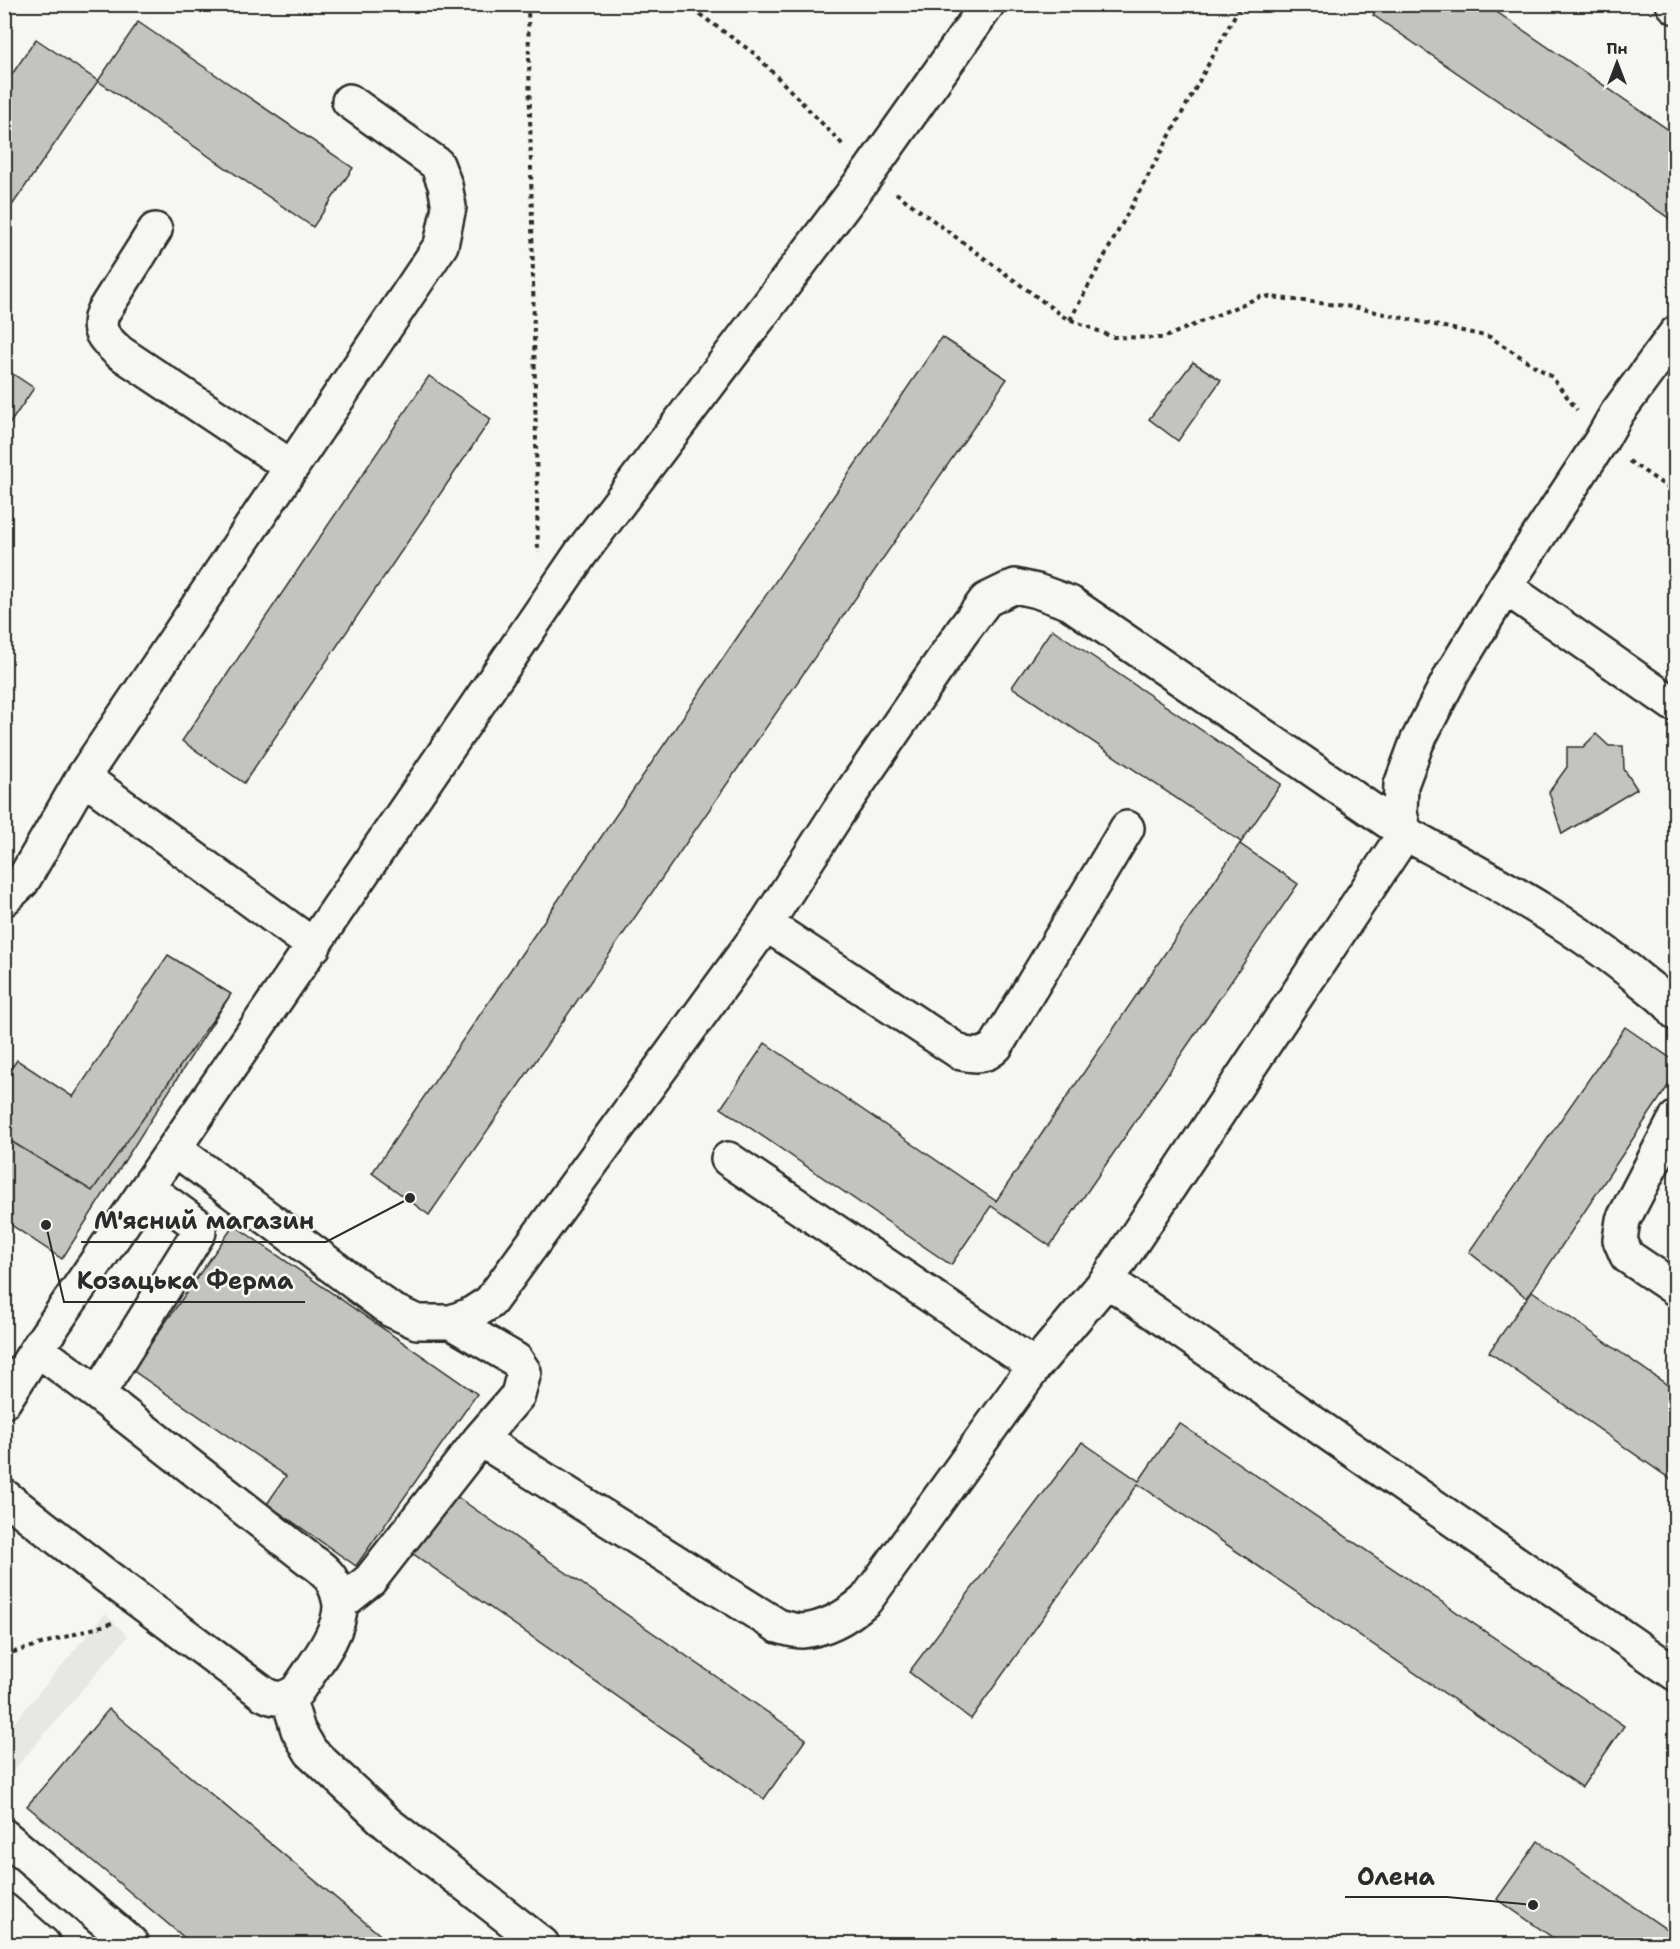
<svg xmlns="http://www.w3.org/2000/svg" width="1680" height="1949" font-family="'Shantell Sans',sans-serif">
<rect width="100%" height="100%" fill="#f6f6f2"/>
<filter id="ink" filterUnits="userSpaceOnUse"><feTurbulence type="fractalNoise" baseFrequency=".0167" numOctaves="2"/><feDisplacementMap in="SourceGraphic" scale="12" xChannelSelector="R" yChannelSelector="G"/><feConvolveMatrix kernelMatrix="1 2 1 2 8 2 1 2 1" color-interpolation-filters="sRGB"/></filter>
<g filter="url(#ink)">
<path fill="#e7e7e3" d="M105,1614L128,1636L7,1778L5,1777V1733Z"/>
<path fill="#c3c3c0" stroke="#2b2b2b" stroke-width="1.5" d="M1380,4H1485L1676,135V223L1373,15Z
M138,22L353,168L313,227L98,81Z
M36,39L98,81L4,217V86Z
M942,337L1007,379L429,1215L372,1173Z
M1193,362L1221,380L1178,441L1149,419Z
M4,368L34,388L4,432Z
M429,376L491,419L244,783L182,741Z
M1052,629L1281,784L1240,844L1298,884L1050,1246L991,1206L951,1265L721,1108L765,1043L996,1201L1241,842L1012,687Z
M1596,734L1609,746H1623L1624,769L1637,789L1562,834L1549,792L1567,767V747H1583Z
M168,955L231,994L92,1191L4,1137V1061L13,1066L17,1060L73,1097Z
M231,994L62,1259L4,1220V1137L92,1191Z
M1625,1027L1676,1062V1074L1527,1298L1469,1252Z
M234,1225L477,1394L356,1566L267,1504L286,1476L132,1370Z
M1532,1291L1676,1391V1483L1489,1352Z
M1179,1423L1624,1726L1582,1787L1138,1484L971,1719L909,1672L1082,1442L1139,1481Z
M453,1494L806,1739L764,1799L412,1553Z
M109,1709L391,1944H192L27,1806Z
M1538,1841L1676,1936V1944H1562L1497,1899Z"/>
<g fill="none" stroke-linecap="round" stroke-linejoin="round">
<defs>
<path id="minor" d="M1673,4L1676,7
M155,230L103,312C95,331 105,339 119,352L290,466
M1676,333L1617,413L1601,441L1505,587L1452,674L1417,742L1401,785L1400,813L1405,833C1485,877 1569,920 1639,979C1651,989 1668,1000 1676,1013
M1505,587L1673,704
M83,777L314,946
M4,899L22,882L83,777L441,245L449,207L445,185L437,164L349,101
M766,924L961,1053C974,1056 986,1057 996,1046L1127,828
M1676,1118L1623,1220L1620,1240L1627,1256L1676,1289
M175,1149L391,1310L417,1322H451L470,1315L490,1302L507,1279L766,924L839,811L962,632L986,600L1015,586L1037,591L1070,603L1405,833L1107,1280L1676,1674
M728,1159L1035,1366
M451,1322L516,1360L524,1372L518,1395L480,1439
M37,1349L98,1394L199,1232V1226L147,1188
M98,1394L310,1560C328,1571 336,1582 340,1604
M4,1401L37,1349L581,553L869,172L988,4
M4,1496L106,1576L264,1694C277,1701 285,1699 297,1691C313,1666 341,1634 340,1604L370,1580L480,1439L778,1626C786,1628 794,1631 802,1631C826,1629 848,1616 866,1600L1035,1366L1107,1280
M288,1697L298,1730L311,1752L387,1823L542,1944
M4,1836L132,1944
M4,1910L43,1944"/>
</defs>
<use href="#minor" stroke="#2b2b2b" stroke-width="38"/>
<path stroke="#2b2b2b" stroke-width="4" stroke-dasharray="4.5 4.5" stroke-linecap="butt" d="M528,4L538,553
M685,4L755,54L844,146
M896,193L1064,317L1113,337L1163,338L1262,296L1353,307L1490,337L1552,377L1577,410
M1070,320L1241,4
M1629,461L1676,493
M4,1655L112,1623"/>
<use href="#minor" stroke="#f6f6f2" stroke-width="33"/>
</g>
</g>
<path fill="none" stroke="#2b2b2b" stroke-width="2" d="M410 1198L326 1242H81M46 1225L64 1302H305M1533 1905L1447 1897H1345"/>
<g fill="#2b2b2b" stroke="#f6f6f2" stroke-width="2">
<circle cx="410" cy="1198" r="6"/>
<circle cx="46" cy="1225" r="6"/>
<circle cx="1533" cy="1905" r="6"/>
</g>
<g font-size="24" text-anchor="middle" font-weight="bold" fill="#2b2b2b" stroke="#f6f6f2" stroke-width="5" stroke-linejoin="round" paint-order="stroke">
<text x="204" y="1229">М'ясний магазин</text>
<text x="185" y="1289">Козацька Ферма</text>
<text x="1396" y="1885">Олена</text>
</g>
<rect width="1680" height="1949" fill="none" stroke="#f6f6f2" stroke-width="24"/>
<rect x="12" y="12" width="1656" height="1925" fill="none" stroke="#2b2b2b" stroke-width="2" filter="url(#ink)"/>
<g transform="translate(1617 63)" stroke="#f6f6f2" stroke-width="4.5" paint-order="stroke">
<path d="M0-4.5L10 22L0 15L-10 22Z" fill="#2b2b2b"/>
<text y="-9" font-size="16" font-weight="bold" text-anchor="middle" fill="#2b2b2b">Пн</text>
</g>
</svg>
